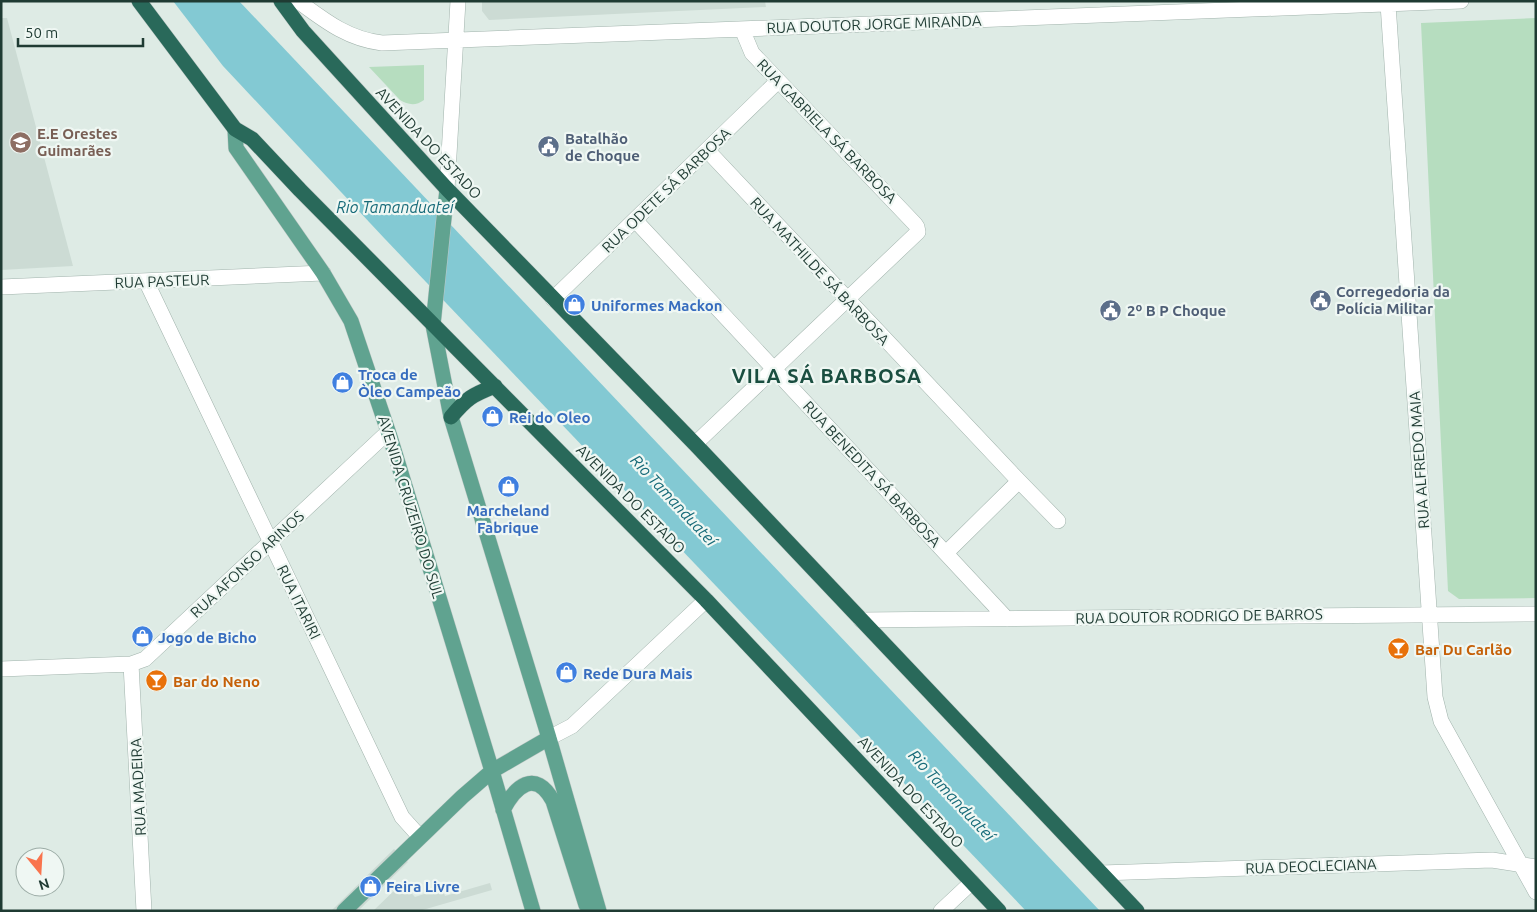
<svg xmlns="http://www.w3.org/2000/svg" width="1537" height="912" font-family="Ubuntu,sans-serif">
<rect width="100%" height="100%" fill="#deebe5"/>
<path fill="#ccdbd4" d="M482,1H765L766,7L489,20L482,11Z
M1,18H7L73,266L1,270Z
M394,849L408,862L358,911H331Z
M402,883L415,897L442,888L445,896L490,883L492,890L419,911H373Z"/>
<path fill="#b6ddbf" d="M1536,18V598L1459,599L1448,591L1421,23Z
M424,65V100C416,106 408,105 400,100L369,67Z"/>
<path fill="#83c9d3" d="M173,1H239L1100,911H1026L385,239L223,66Z"/>
<g fill="none" stroke-linecap="round" stroke-linejoin="round">
<defs>
<path id="minor" d="M298,1C325,21 348,39 382,43L1461,1
M1388,4L1435,697L1441,721L1536,892
M707,150L1019,481L1058,521
M447,189L458,1
M635,220L1007,619
M146,281L402,817L420,837
M1,287L323,273
M553,299L778,81
M695,444L918,232L917,227L915,224L752,53L742,29
M946,553L1019,481
M861,620L1536,614
M131,664L144,911
M1,669L131,664L145,659L388,432
M549,738L572,726L706,600
M1101,873L1492,860L1536,867
M941,911L972,882"/>
<path id="major" d="M235,129L236,148L323,273L351,321L390,437L492,771L533,911
M447,189L433,325L451,417L549,738L599,911
M503,810C515,787 535,768 553,801L586,905L594,911
M344,911L462,797L492,771L549,738"/>
<path id="highway" d="M139,1L235,129L252,139L300,190L706,600L999,911
M281,1L303,31L447,189L695,444L1137,911
M451,417C467,398 472,395 495,386"/>
</defs>
<use href="#minor" stroke="#a1b3ac" stroke-width="16"/>
<use href="#major" stroke="#c0c8c6" stroke-width="16"/>
<use href="#highway" stroke="#c0c8c6" stroke-width="16"/>
<use href="#minor" stroke="#fff" stroke-width="15"/>
<use href="#major" stroke="#60a390" stroke-width="15"/>
<use href="#highway" stroke="#29695a" stroke-width="15"/>
</g>
<defs>
<symbol id="school-disc" viewBox="-11 -11 22 22"><circle r="9.5" fill="#8d6e63" stroke="#eff7f3"/><path d="M0-5L7-2L0 1L-7-2ZM-4 1L0 2.5L4 1V4Q0 6-4 4Z" fill="#fff"/></symbol>
<symbol id="civic-disc" viewBox="-11 -11 22 22"><circle r="9.5" fill="#5c6f8a" stroke="#eff7f3"/><path d="M-.6-6.5H3V-4.5H.6V-3L4-1V1h2V6H-6V1h2V-1L-.6-3ZM-1.2 2.5V6h2.4V2.5Z" fill="#fff"/></symbol>
<symbol id="shop-disc" viewBox="-11 -11 22 22"><circle r="9.5" fill="#3f7fe0" stroke="#eff7f3"/><path d="M-5-2.5h2.3a2.7 3.5 0 0 1 5.4 0H5L5.5 6h-11ZM-1.5-2.5h3a1.5 2.3 0 0 0-3 0Z" fill="#fff"/></symbol>
<symbol id="bar-disc" viewBox="-11 -11 22 22"><circle r="9.5" fill="#e8710a" stroke="#eff7f3"/><path d="M-6-5H6L.8 .8V4.5H3.5V6h-7V4.5H-.8V.8Z" fill="#fff"/></symbol>
</defs>
<g fill-rule="evenodd">
<use href="#school-disc" x="8" y="130" width="25" height="25"/>
<use href="#civic-disc" x="536" y="134" width="25" height="25"/>
<use href="#civic-disc" x="1308" y="288" width="25" height="25"/>
<use href="#shop-disc" x="562" y="292" width="25" height="25"/>
<use href="#civic-disc" x="1098" y="298" width="25" height="25"/>
<use href="#shop-disc" x="330" y="370" width="25" height="25"/>
<use href="#shop-disc" x="480" y="404" width="25" height="25"/>
<use href="#shop-disc" x="496" y="474" width="25" height="25"/>
<use href="#shop-disc" x="130" y="624" width="25" height="25"/>
<use href="#bar-disc" x="1386" y="636" width="25" height="25"/>
<use href="#shop-disc" x="554" y="660" width="25" height="25"/>
<use href="#bar-disc" x="144" y="668" width="25" height="25"/>
<use href="#shop-disc" x="358" y="874" width="25" height="25"/>
</g>
<g text-anchor="middle" dominant-baseline="central" stroke-width="4.5" stroke-linejoin="round" paint-order="stroke">
<g font-size="15" fill="#1f3b33" stroke="#eff7f3">
<text transform="translate(874 24) rotate(-2)">RUA DOUTOR JORGE MIRANDA</text>
<text transform="translate(827 131) rotate(46)">RUA GABRIELA SÁ BARBOSA</text>
<text transform="translate(429 143) rotate(47)">AVENIDA DO ESTADO</text>
<text transform="translate(666 190) rotate(-44)">RUA ODETE SÁ BARBOSA</text>
<text transform="translate(820 271) rotate(47)">RUA MATHILDE SÁ BARBOSA</text>
<text transform="translate(162 281) rotate(-2)">RUA PASTEUR</text>
<text transform="translate(1419 460) rotate(-94)">RUA ALFREDO MAIA</text>
<text transform="translate(872 474) rotate(47)">RUA BENEDITA SÁ BARBOSA</text>
<text transform="translate(631 499) rotate(45)">AVENIDA DO ESTADO</text>
<text transform="translate(411 507) rotate(73)">AVENIDA CRUZEIRO DO SUL</text>
<text transform="translate(247 564) rotate(-43)">RUA AFONSO ARINOS</text>
<text transform="translate(299 602) rotate(64)">RUA ITARIRI</text>
<text transform="translate(1199 616) rotate(-1)">RUA DOUTOR RODRIGO DE BARROS</text>
<text transform="translate(138 787) rotate(-93)">RUA MADEIRA</text>
<text transform="translate(911 792) rotate(47)">AVENIDA DO ESTADO</text>
<text transform="translate(1311 866) rotate(-2)">RUA DEOCLECIANA</text>
</g>
<g font-size="15" font-weight="bold" fill="#785e54" stroke="#eff7f3" text-anchor="start">
<text x="37" y="133">E.E Orestes<tspan x="37" dy="17">Guimarães</tspan></text>
</g>
<g font-size="15" font-weight="bold" fill="#4e5e75" stroke="#eff7f3" text-anchor="start">
<text x="565" y="138">Batalhão<tspan x="565" dy="17">de Choque</tspan></text>
<text x="1336" y="291">Corregedoria da<tspan x="1336" dy="17">Polícia Militar</tspan></text>
<text x="1127" y="310">2º B P Choque</text>
</g>
<g font-size="15" font-weight="bold" fill="#366cbe" stroke="#eff7f3" text-anchor="start">
<text x="591" y="305">Uniformes Mackon</text>
<text x="358" y="374">Troca de<tspan x="358" dy="17">Òleo Campeão</tspan></text>
<text x="509" y="417">Rei do Oleo</text>
<text x="508" y="510" text-anchor="middle">Marcheland<tspan x="508" dy="17">Fabrique</tspan></text>
<text x="158" y="637">Jogo de Bicho</text>
<text x="583" y="673">Rede Dura Mais</text>
<text x="386" y="886">Feira Livre</text>
</g>
<g font-size="15" font-weight="bold" fill="#c56008" stroke="#eff7f3" text-anchor="start">
<text x="1415" y="649">Bar Du Carlão</text>
<text x="173" y="681">Bar do Neno</text>
</g>
<g font-size="16" font-style="italic" fill="#176b79" stroke="#eff7f3">
<text x="395" y="207">Rio Tamanduateí</text>
<text transform="translate(674 500) rotate(47)">Rio Tamanduateí</text>
<text transform="translate(952 795) rotate(47)">Rio Tamanduateí</text>
</g>
<g font-size="20" font-weight="bold" letter-spacing="1" fill="#1a4e40" stroke="#eff7f3">
<text x="827" y="375">VILA SÁ BARBOSA</text>
</g>
</g>
<rect width="1537" height="912" fill="none" stroke="#1f3b33" stroke-width="5"/>
<g transform="translate(40 872) rotate(162)"><circle r="24" fill="#eff7f3" stroke="#9caca6"/>
<path d="M0-4L9 19L0 12L-9 19Z" fill="#f9744e"/>
<text y="-8" font-size="14" font-weight="bold" text-anchor="middle" fill="#1f3b33">N</text>
</g>
<path d="M18 38v8h125v-8" fill="none" stroke="#1f3b33" stroke-width="2.5"/>
<text x="25" y="38" font-size="15" fill="#1f3b33" stroke="#eff7f3" stroke-width="4" paint-order="stroke">50 m</text>
</svg>
